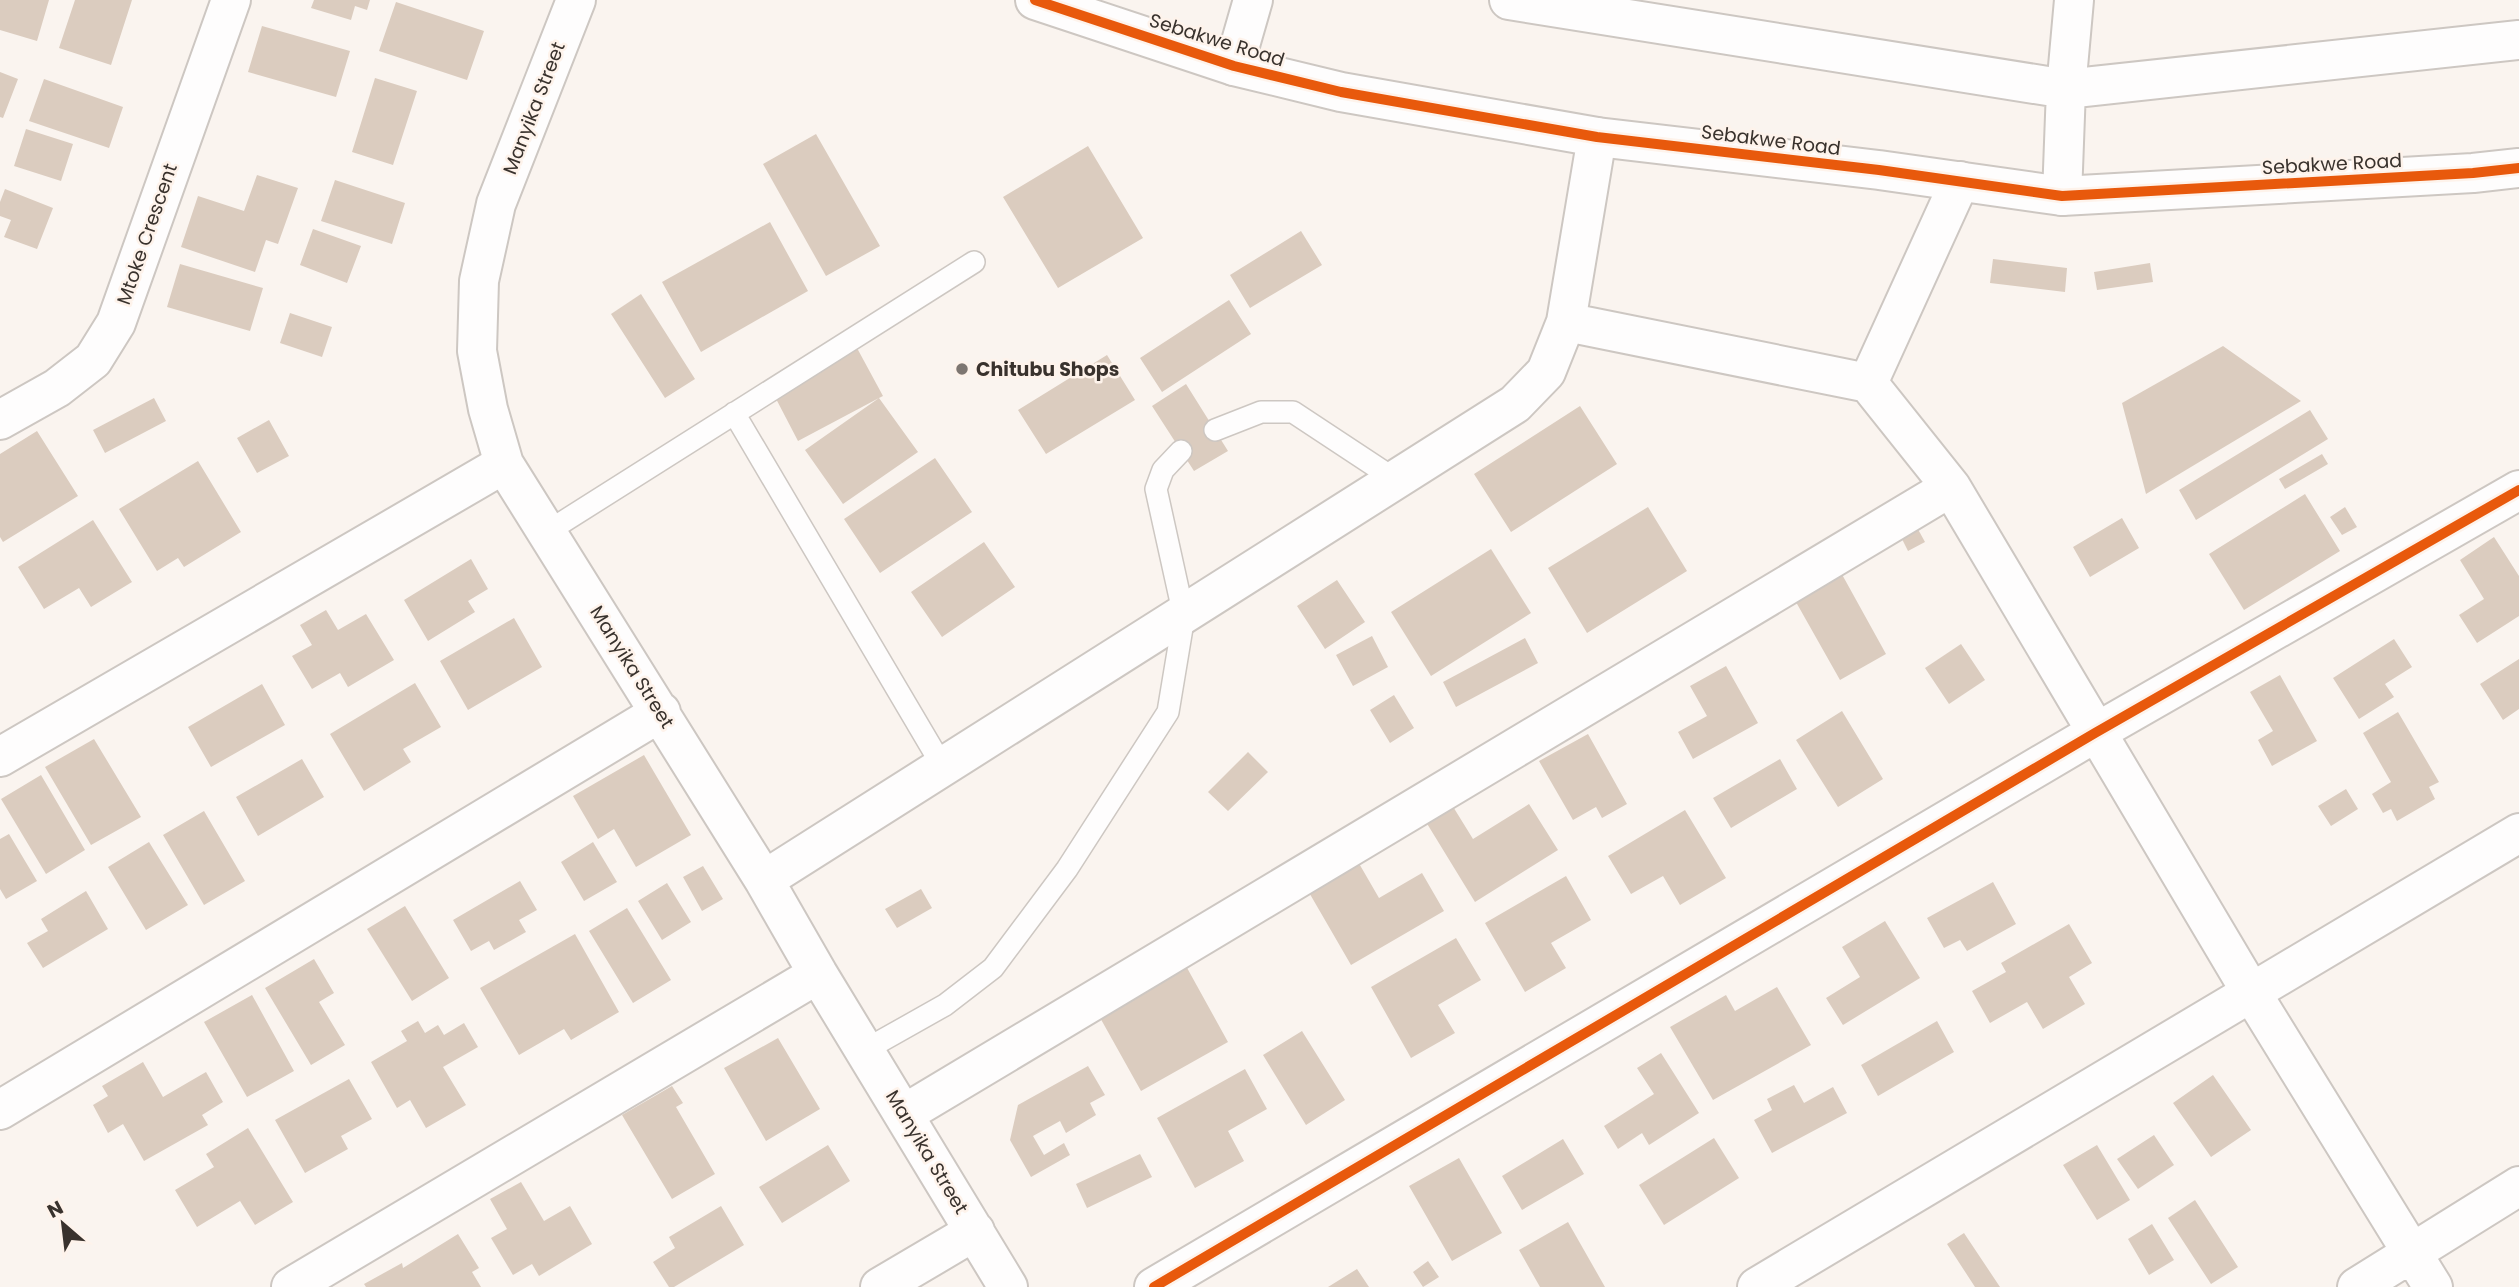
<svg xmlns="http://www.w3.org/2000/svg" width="2519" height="1287" font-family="Poppins,sans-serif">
<rect width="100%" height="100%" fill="#faf4ef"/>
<path fill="#dbccbf" d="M0,0H49L37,41L0,30Z
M75,0H132L111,65L59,48Z
M314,0H370L367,10L355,6L351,20L311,8Z
M396,2L484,31L467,80L379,51Z
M262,26L350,51L336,97L248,72Z
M0,72L18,79L3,118L0,117Z
M375,78L417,91L393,165L352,152Z
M44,79L123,107L109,148L29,121Z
M26,129L73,144L61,181L14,166Z
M816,134L880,246L826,276L763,164Z
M1088,146L1143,238L1058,288L1003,197Z
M257,175L298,188L278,244L266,240L255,272L181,247L198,196L244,211Z
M335,180L405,203L392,244L321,221Z
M5,189L53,208L37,249L4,237L11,220L0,216V202Z
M770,222L808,291L701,352L662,282Z
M313,229L361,246L347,283L300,265Z
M1301,231L1322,265L1250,308L1230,275Z
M1993,259L2067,268L2065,292L1990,283Z
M2150,263L2153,282L2097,290L2094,272Z
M180,264L263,288L250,331L167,307Z
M641,294L695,379L665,398L611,314Z
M1229,300L1251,334L1162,392L1140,358Z
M290,313L332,327L322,357L280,343Z
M2223,346L2301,401L2146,494L2122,403Z
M857,348L883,396L879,398L918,452L843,504L805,450L879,398L798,441L773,393Z
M1107,355L1135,400L1046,454L1018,410Z
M1186,384L1228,451L1194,471L1152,406Z
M154,398L166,421L105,453L93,430Z
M1580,406L1617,464L1511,532L1474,474Z
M2310,410L2328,439L2196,520L2179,490Z
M269,420L289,456L257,473L237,438Z
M37,431L78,496L3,542L0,537V454Z
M2322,454L2328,464L2285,489L2279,479Z
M935,458L972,512L880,573L844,519Z
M198,461L241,532L184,567L178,558L157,571L119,509Z
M2305,494L2340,551L2244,610L2209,554Z
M1648,507L1687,571L1587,633L1548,568Z
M2345,507L2357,527L2342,535L2330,517Z
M2122,518L2139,548L2090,577L2073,547Z
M93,520L132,582L91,607L79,588L44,609L18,567Z
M1914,522L1925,542L1908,551L1898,531Z
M2494,537L2519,576V616L2477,643L2459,615L2484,599L2460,560Z
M984,542L1015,587L942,637L911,592Z
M1491,549L1531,613L1431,676L1391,612Z
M471,559L488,589L468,601L475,612L428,641L404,600Z
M1839,569L1886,654L1840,680L1792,595Z
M1337,580L1365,622L1325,649L1297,606Z
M326,610L338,630L366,614L394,660L348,687L340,673L312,689L292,656L312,645L300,625Z
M514,618L542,667L468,710L440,661Z
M1372,636L1388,667L1353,686L1336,655Z
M1525,638L1538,663L1456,707L1443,682Z
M2394,639L2412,667L2385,684L2394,697L2359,719L2333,678Z
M1961,644L1985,680L1949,704L1925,668Z
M2519,659V709L2503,720L2480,684Z
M1726,666L1758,723L1693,759L1678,732L1707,716L1690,686Z
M2280,675L2317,741L2272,766L2258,740L2273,731L2250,692Z
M415,683L441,727L403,749L411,762L364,791L330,734Z
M262,684L285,725L211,767L188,727Z
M1394,695L1414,728L1390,743L1370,710Z
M1842,711L1883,779L1838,807L1796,740Z
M2398,712L2439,782L2429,787L2435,799L2397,821L2391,809L2383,813L2372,794L2391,782L2363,733Z
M1588,734L1627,804L1602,818L1596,807L1573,820L1539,761Z
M94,739L141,817L91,845L45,767Z
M1248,752L1268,772L1228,811L1208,792Z
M644,755L691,835L636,867L614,829L598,839L573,796Z
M302,759L324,797L258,836L236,797Z
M1780,759L1797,789L1731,828L1713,798Z
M41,775L85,850L46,874L1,799Z
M2346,789L2358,809L2331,826L2318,806Z
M1529,804L1558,850L1475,902L1426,822L1452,805L1473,839Z
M1685,810L1726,878L1680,905L1663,876L1631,894L1608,856Z
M204,811L245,881L204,905L163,835Z
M9,834L37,881L6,899L0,889V839Z
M149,842L188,905L146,930L108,867Z
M593,842L617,882L584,901L561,862Z
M1357,860L1379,898L1422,873L1444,911L1351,965L1307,889Z
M703,866L723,899L702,911L683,877Z
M1566,876L1591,920L1551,943L1566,968L1525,992L1485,923Z
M520,881L537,910L519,920L526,932L494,950L489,941L471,951L453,920Z
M1993,882L2016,924L1967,951L1960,940L1944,948L1927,918Z
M667,883L691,922L662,940L638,901Z
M921,889L932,908L897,928L885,909Z
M86,891L108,929L43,968L27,943L48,931L41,919Z
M405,906L449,978L412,1001L367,929Z
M627,908L671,980L633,1003L589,931Z
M1885,921L1920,978L1843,1025L1826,998L1860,977L1842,947Z
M2069,924L2092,963L2069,977L2085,1004L2043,1029L2027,1002L1990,1023L1972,991L2006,972L2001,963Z
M575,934L619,1012L571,1040L564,1029L519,1055L480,988Z
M1456,938L1481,980L1438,1005L1455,1033L1411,1058L1371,987Z
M314,959L334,993L319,1002L345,1045L311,1065L265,988Z
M1186,966L1228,1042L1141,1091L1098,1014Z
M1777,987L1811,1045L1713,1100L1670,1027L1726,995L1735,1011Z
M252,995L294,1071L247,1097L204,1022Z
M418,1021L425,1033L438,1025L444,1035L464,1023L478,1047L443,1067L466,1105L426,1128L410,1100L397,1108L371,1062L407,1041L401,1031Z
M1937,1021L1954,1052L1878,1096L1861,1065Z
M1302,1031L1345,1100L1306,1125L1263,1055Z
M778,1038L820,1109L766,1141L724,1068Z
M1661,1053L1699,1113L1649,1145L1642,1133L1618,1149L1604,1126L1654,1094L1637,1068Z
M143,1062L163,1097L206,1072L223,1102L202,1115L208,1125L144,1161L123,1124L108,1133L93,1105L108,1096L102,1086Z
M1088,1066L1105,1095L1090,1103L1096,1115L1066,1133L1060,1121L1033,1136L1044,1155L1064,1143L1070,1155L1031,1177L1010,1140L1018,1105Z
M1245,1069L1267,1109L1228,1131L1244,1161L1195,1188L1157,1118Z
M2213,1075L2251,1130L2211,1157L2173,1103Z
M349,1079L372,1119L341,1136L348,1149L305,1173L275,1120Z
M1794,1085L1804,1103L1833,1087L1847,1113L1772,1153L1754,1120L1772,1110L1767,1099Z
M672,1086L683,1103L676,1107L715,1174L672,1199L622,1115Z
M248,1128L293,1202L255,1225L240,1201L197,1227L175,1190L214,1167L206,1154Z
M2154,1135L2174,1165L2138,1189L2117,1159Z
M1714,1138L1739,1178L1664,1225L1639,1185Z
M1563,1139L1584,1174L1522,1210L1502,1176Z
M828,1145L850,1181L782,1223L759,1187Z
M2097,1145L2130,1200L2097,1220L2063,1165Z
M1140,1154L1152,1177L1087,1208L1076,1184Z
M1459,1158L1502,1233L1452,1261L1409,1186Z
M521,1182L544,1221L570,1206L592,1244L539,1276L532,1264L513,1275L491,1238L507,1229L490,1199Z
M2195,1200L2238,1267L2211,1284L2168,1218Z
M721,1206L744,1245L674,1287H669L653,1262L675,1248L669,1237Z
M1568,1222L1605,1287H1540L1519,1250Z
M2152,1224L2174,1260L2149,1275L2128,1239Z
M1964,1233L2000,1287H1975L1947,1244Z
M458,1234L479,1268L472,1272L481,1287H366L364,1284L402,1263L403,1268Z
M1428,1261L1439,1277L1423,1287L1413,1272Z
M1357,1269L1369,1287H1328Z"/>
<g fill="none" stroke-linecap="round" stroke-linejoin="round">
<defs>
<path id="service" d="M734,413L943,767
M1215,430L1261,412H1293L1396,480
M547,532L974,262
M865,1050L945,1005L993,968L1067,869L1168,712L1184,616L1156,489L1163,470L1181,451"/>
<path id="minor" d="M576,0L496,204L479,281L477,351L488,409L504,464L764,880L818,974L1008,1287
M1509,0L2066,89L2519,40
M1234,66L1253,0
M2062,196L2066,89L2074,0
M1566,322L1868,383L1951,487L2251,992L2433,1287
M1868,383L1960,181
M0,420L57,388L93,360L116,323L231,0
M0,757L504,464
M764,880L1515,404L1546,372L1566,322L1597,137
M0,1110L661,712
M904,1114L1951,487
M291,1287L818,974
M880,1287L975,1231
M1154,1287L2095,733L2519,490
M1757,1287L2519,833
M2357,1287L2519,1186"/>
<path id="tertiary" d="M1035,0L1234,66L1341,92L1597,137L1879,170L2062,196L2473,173L2519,168"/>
</defs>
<use href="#service" stroke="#cdc7c2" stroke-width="24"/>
<use href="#minor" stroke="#cdc7c2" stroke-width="42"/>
<use href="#tertiary" stroke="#cdc7c2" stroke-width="42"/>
<use href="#service" stroke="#fefdfd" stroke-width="21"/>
<use href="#minor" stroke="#fefdfd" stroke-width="38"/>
<use href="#tertiary" stroke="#fefdfd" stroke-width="38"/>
<defs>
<path id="cycleway" d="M1035,0L1234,66L1341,92L1597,137L1879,170L2062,196L2473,173L2519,168
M1154,1287L2095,733L2519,490"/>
</defs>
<use href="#cycleway" stroke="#fef3eb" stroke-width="15"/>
<use href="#cycleway" stroke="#e8590c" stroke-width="10"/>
</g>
<circle fill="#7d7671" stroke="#fef3eb" stroke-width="2.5" cx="962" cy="369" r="7"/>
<g text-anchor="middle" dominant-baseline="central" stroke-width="5" stroke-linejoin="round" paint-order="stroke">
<g font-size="19" fill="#39322d" stroke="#fef3eb">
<text transform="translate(1217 40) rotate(17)">Sebakwe Road</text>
<text transform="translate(534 108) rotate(-69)">Manyika Street</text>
<text transform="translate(1771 140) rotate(7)">Sebakwe Road</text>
<text transform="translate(2332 164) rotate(-3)">Sebakwe Road</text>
<text transform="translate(147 234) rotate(-71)">Mtoke Crescent</text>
<text transform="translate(632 667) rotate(58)">Manyika Street</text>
<text transform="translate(927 1152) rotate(59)">Manyika Street</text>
</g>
<g font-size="19" font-weight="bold" fill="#39322d" stroke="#fef3eb" text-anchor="start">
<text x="976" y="369">Chitubu Shops</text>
</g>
</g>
<g transform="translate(63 1224) rotate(332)" stroke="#fef3eb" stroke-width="5" paint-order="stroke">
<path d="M0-5L12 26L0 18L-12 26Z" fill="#39322d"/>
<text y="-10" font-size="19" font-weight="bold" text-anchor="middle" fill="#39322d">N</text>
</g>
</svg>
